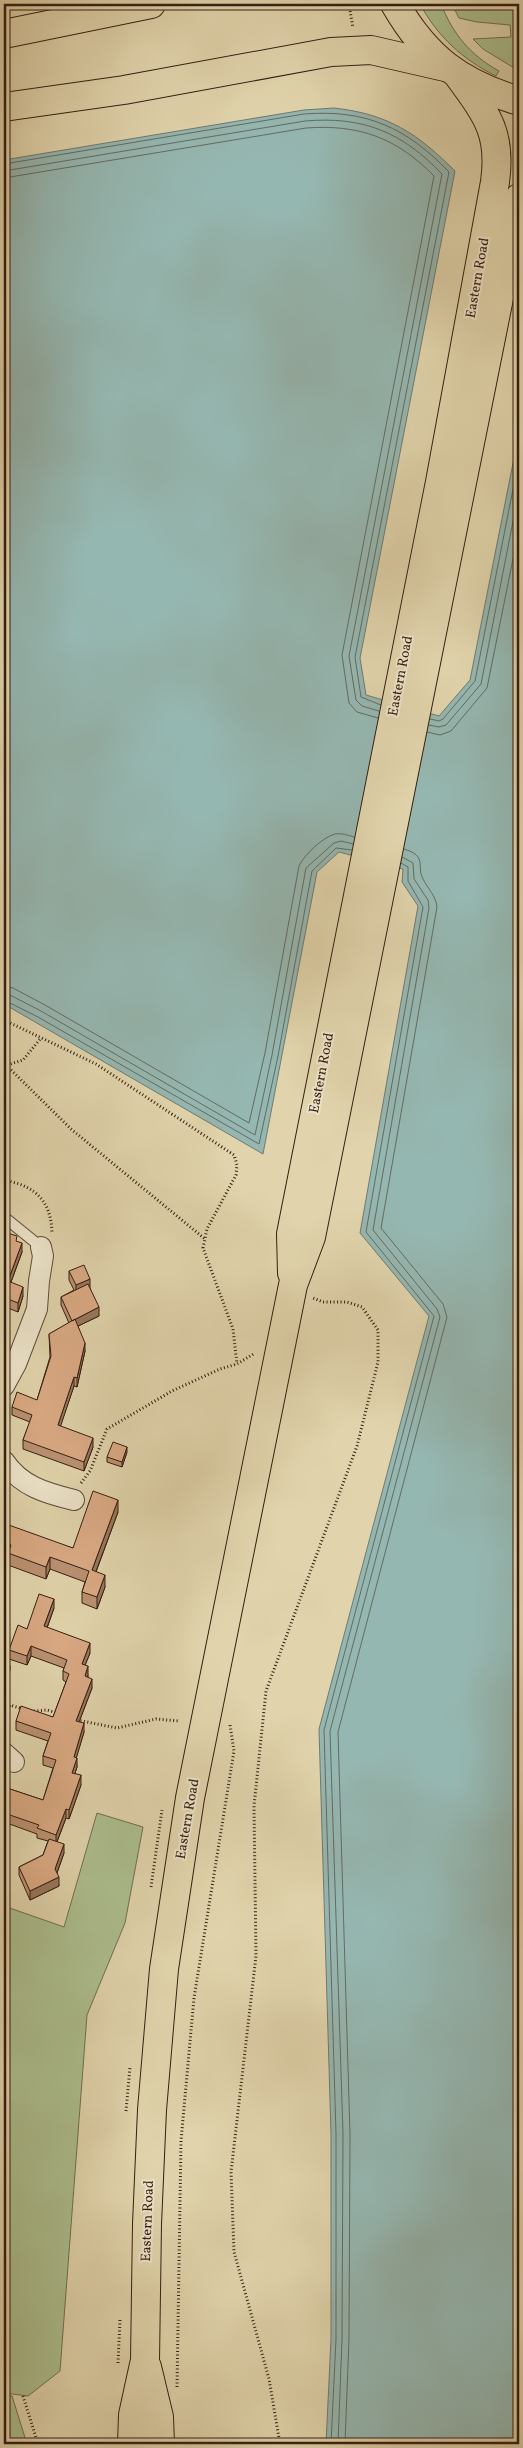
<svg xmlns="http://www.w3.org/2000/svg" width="523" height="2448" font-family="Vollkorn,serif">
<rect width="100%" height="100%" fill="#e1d4ac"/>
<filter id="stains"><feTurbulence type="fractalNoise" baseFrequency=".004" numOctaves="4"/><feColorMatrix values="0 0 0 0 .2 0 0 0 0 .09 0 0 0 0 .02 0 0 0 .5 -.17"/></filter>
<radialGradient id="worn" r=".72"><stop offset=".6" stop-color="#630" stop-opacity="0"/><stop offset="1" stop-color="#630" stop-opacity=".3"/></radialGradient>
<path fill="#acbe8e" stroke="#706e50" d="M420,4H441C453,34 470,55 499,71L496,76C462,59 438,37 420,4Z
M452,4H519V71L483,49L473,39L511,37L510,25L477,22L459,18Z
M97,1813L143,1827L125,1923L87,2015L60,2371L28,2396L4,2393V1906L64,1927Z
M4,2395L12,2396L27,2444H4Z"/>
<path fill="#95b7b1" stroke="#6f7a71" d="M334,108C388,114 417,133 455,171L360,658L366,695L439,716L470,680L519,433V2444H326L331,2339V2134L319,1729L429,1316L360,1233L418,906L402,882L403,869L339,852L317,872L263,1154L4,1004V160L304,110Z"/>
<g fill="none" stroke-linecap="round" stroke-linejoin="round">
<path stroke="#656a61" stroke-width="1" d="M4,164L304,114C366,109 407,128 449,172L355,657L361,697L381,705
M4,171L305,121C363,116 402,132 442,174L349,656L356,700L362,706L379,711
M4,178L306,128C359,124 397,138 434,176L342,655L349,703L357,712L378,718
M430,719L439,721L443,719L475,681L519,459
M429,725L439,727L446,725L481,684L519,491
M427,732L440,735L451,731L487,688L519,529
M4,986L13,988L45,1005L249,1123L265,1053L299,866C304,855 323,837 335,834C341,833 348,835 354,837
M4,994L10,995L41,1011L255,1135L272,1055L306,868L334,843L341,841L353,844
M4,1000L38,1017L259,1144L278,1056L312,871L336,848L352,850
M331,2444L336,2339V2134L324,1730L434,1316L366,1232L423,907L408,881V867L401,863
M338,2444L342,2339L343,2134L330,1731L440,1317L437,1309L373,1230L429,908L428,900L414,879L413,863L402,857
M345,2444L349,2339L350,2134L338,1732L447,1317L443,1304L381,1228L437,907C436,896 428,889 423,879C416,866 428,856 404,849"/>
<defs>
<path id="lane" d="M4,1217L41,1247"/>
<path id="street" d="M4,1386L16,1364L37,1309L39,1281L43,1256L41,1247
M4,1461C21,1486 45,1493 74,1500
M4,1753L14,1762"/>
<path id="primary" d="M395,4C426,58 460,83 519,101
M292,1273L291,1234L440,482L495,182C502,132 486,114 458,75
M147,2367L159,2417L160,2444
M132,2444L133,2415L145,2360L147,2224L152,2110L164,1969L190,1798L293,1285L311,1237L519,198"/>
<path id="highway" d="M4,34L151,4
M4,107L124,90L331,52L371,50L445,67"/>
</defs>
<use href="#lane" stroke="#604c38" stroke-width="12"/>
<use href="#street" stroke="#604c38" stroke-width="22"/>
<use href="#primary" stroke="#351e11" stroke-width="30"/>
<use href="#highway" stroke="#351e11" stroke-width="30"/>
<path stroke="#351e11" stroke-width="3" stroke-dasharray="1 2.5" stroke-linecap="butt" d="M349,4L353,28
M4,1020L96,1064L234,1155L237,1165L236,1175L207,1229L203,1248L233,1329L237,1364
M6,1065L71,1129L205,1239
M4,1066L23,1060L41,1038
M4,1179C9,1182 14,1182 19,1184C42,1192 51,1208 52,1232
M81,1483L90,1471L107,1429L172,1391L220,1369L237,1364L255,1353
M34,1711L47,1710L57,1713
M4,1719L10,1705L23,1709
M77,1720L117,1728L156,1719L179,1721
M151,1887L162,1810
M126,2111L130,2067
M118,2363L120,2320
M177,2387L181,2141L194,1998L234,1751L230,1725
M23,2396L38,2444
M280,2444L269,2379L234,2252L231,2172L256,1956L254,1806L266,1691L357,1446L378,1362V1330L362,1307L347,1302H323L313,1298"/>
<use href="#lane" stroke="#ece3c9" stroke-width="10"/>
<use href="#street" stroke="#ece3c9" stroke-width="20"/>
<use href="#primary" stroke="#e1d4ac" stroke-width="28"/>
<use href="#highway" stroke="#e1d4ac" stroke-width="28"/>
</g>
<path fill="#bb9272" stroke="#351e11" d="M17,1241L22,1252L11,1282L23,1296L18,1312L8,1308L4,1321Z
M69,1271L90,1288L99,1316L78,1326L85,1351L77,1387L74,1386L60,1426L93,1447L84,1471L23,1449V1440L30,1422L12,1415V1407L37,1400L50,1357L49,1334L69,1323L61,1305V1297L74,1290L69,1280Z
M127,1452L122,1467L107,1462V1457Z
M118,1512L96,1572L105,1587L97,1609L82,1603V1592L85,1582L50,1569L46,1579L8,1565V1555L4,1554V1530L73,1548Z
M54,1608L47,1628L90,1653L85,1665L88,1675V1677L92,1688L79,1722L84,1732L76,1758L77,1767L75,1773L81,1785L69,1819L66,1818L57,1842L64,1853L57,1873L59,1886L30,1900L19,1875V1867L43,1855L48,1841L37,1838V1834L4,1822V1787L43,1800L53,1768L43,1765V1756L48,1741L16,1730V1721L53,1717L66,1682L63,1680V1671L64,1668L31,1656L27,1665L9,1659V1650L27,1629Z"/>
<path fill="#99775c" stroke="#351e11" d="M22,1243V1252L8,1290V1281Z
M90,1279V1288L76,1294V1285Z
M23,1287V1296L18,1312V1303Z
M8,1299V1308L4,1321V1311Z
M99,1307V1316L72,1329V1321Z
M85,1343V1351L77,1387V1378Z
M74,1377V1386L58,1434V1425Z
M93,1438V1447L84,1471V1462Z
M127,1447V1452L122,1467V1462Z
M118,1500V1512L92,1582V1570Z
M50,1557V1569L46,1579V1567Z
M105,1575V1587L97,1609V1597Z
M54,1599V1608L44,1636V1626Z
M90,1643V1653L82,1673V1664Z
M31,1646V1656L27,1665V1656Z
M10,1666V1670L5,1685V1681Z
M88,1666V1675L85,1685V1676Z
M92,1679V1688L76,1730V1721Z
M84,1723V1732L74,1766V1757Z
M77,1758V1767L72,1782V1773Z
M81,1775V1785L69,1819V1810Z
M66,1809V1818L56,1844V1835Z
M64,1844V1853L55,1878V1869Z
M59,1877V1886L30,1900V1891Z"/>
<path fill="#daaa84" stroke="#351e11" d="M4,1232L17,1236L16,1241L22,1243L8,1281L23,1287L18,1303L8,1299L4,1311Z
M84,1265L90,1279L76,1285L69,1271Z
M88,1284L99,1307L72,1321L61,1297Z
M75,1319L85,1343L77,1378L74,1377L58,1425L93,1438L84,1462L23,1440L32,1415L12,1407L17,1392L37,1400L51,1356L49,1334Z
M113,1442L127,1447L122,1462L107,1457Z
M93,1491L118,1500L92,1570L105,1575L97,1597L82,1592L89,1571L50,1557L46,1567L8,1553L11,1545L4,1542V1530L6,1524L73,1548Z
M39,1594L54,1599L44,1626L90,1643L82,1664L88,1666L85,1676L92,1679L76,1721L84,1723L74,1757L77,1758L72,1773L81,1775L69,1810L66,1809L56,1835L37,1828L39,1825L4,1813V1787L43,1800L56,1760L43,1756L51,1733L16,1721L21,1706L53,1717L69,1674L63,1671L67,1660L31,1646L27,1656L9,1650L18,1625L27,1629Z
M4,1664L10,1666L5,1681L4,1680Z
M49,1839L64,1844L55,1869L59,1877L30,1891L19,1867L43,1855Z"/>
<g text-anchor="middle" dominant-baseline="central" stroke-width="4" stroke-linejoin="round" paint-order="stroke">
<g font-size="14" fill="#351e11" stroke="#ece3c9">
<text transform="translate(478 278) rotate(-80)">Eastern Road</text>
<text transform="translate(401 676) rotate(-79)">Eastern Road</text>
<text transform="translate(322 1073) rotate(-79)">Eastern Road</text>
<text transform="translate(188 1819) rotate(-80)">Eastern Road</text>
<text transform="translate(148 2221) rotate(-88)">Eastern Road</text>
</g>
</g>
<rect width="523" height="2448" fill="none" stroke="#e1d4ac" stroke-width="20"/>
<rect x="5" y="5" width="513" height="2438" fill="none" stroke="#351e11" stroke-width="2.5"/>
<rect x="10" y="10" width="503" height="2428" fill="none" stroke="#351e11"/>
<rect width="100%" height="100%" filter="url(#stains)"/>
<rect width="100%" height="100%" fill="url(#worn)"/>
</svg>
